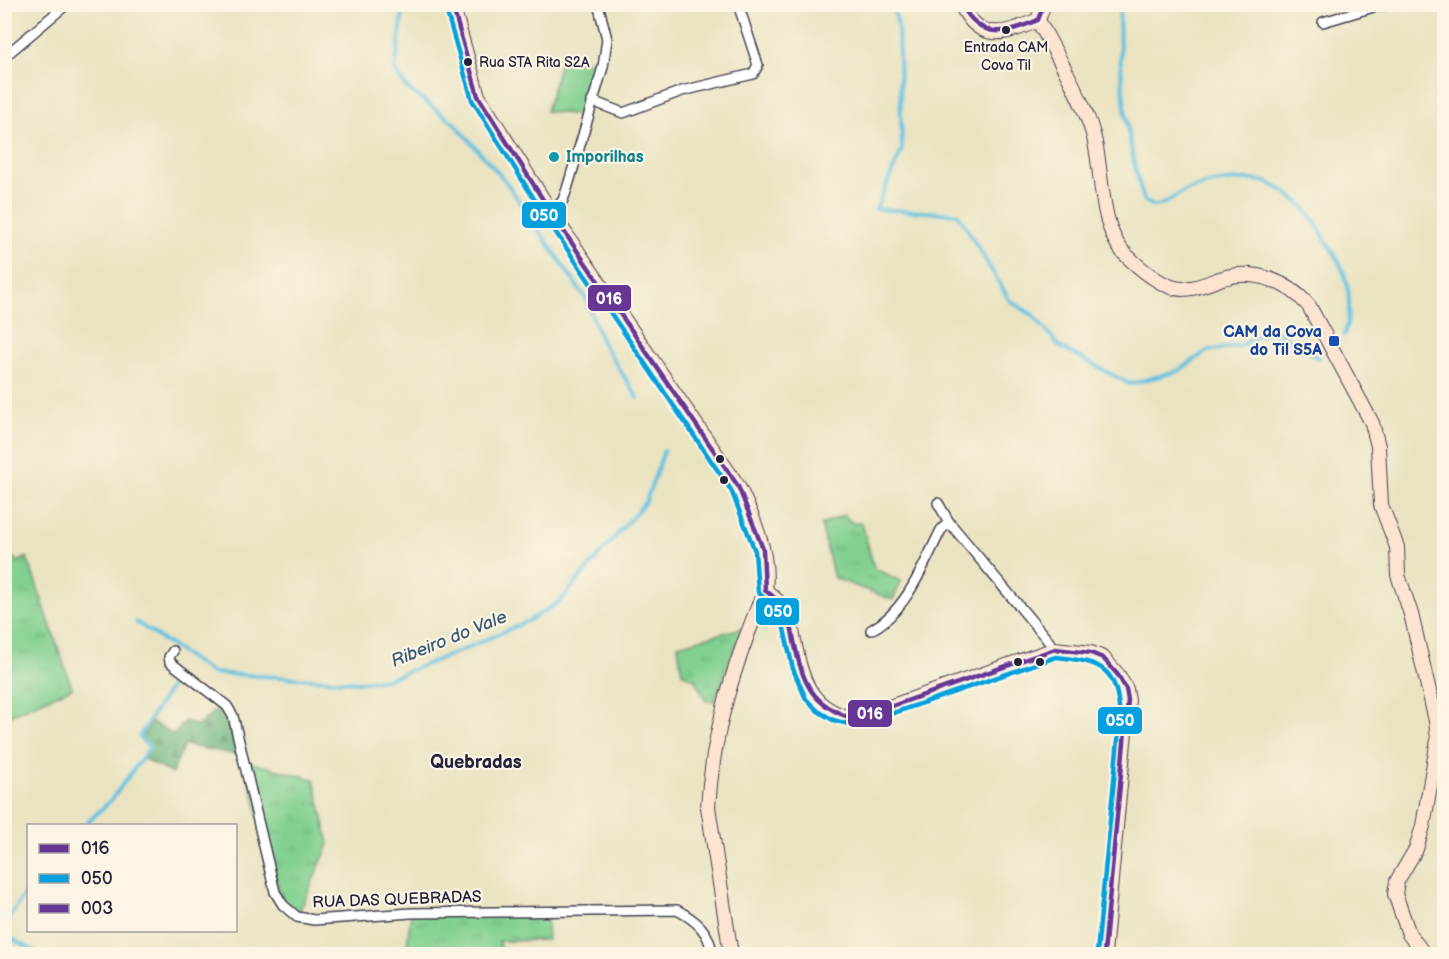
<svg xmlns="http://www.w3.org/2000/svg" width="1449" height="959" font-family="'Balsamiq Sans',sans-serif">
<defs>
<pattern id="grass-tufts" width="24" height="20" patternUnits="userSpaceOnUse" patternTransform="scale(1.5)"><rect width="24" height="20" fill="#81d090"/><path d="M3 7l-1-3M5 7V3M7 7l1-3M15 17l-1-3M17 17v-4M19 17l1-3" fill="none" stroke="#6fb27d"/></pattern>
<pattern id="forest-firs" width="22" height="20" patternUnits="userSpaceOnUse" patternTransform="scale(1.5)"><rect width="22" height="20" fill="#68b27a"/><path d="M5 1l3.5 6h-7zM16 11l3.5 6h-7z" fill="#559065"/></pattern>
</defs>
<rect width="100%" height="100%" fill="#fcf5e5"/>
<filter id="ink" filterUnits="userSpaceOnUse"><feTurbulence type="fractalNoise" baseFrequency=".0167" numOctaves="2"/><feDisplacementMap in="SourceGraphic" scale="12" xChannelSelector="R" yChannelSelector="G"/><feConvolveMatrix kernelMatrix="1 2 1 2 8 2 1 2 1" color-interpolation-filters="sRGB"/></filter>
<filter id="wash" filterUnits="userSpaceOnUse"><feTurbulence type="fractalNoise" baseFrequency=".008" numOctaves="4" result="noise"/><feDisplacementMap in="SourceGraphic" scale="24" xChannelSelector="R" yChannelSelector="G"/><feGaussianBlur stdDeviation="1.35" result="paint"/><feColorMatrix in="noise" values="0 0 0 0 0 0 0 0 0 0 0 0 0 0 0 0 0 1.4 0 .05"/><feComposite in="paint" operator="in"/></filter>
<g filter="url(#wash)">
<rect width="100%" height="100%" fill="#e9e3c1"/>
<path fill="url(#grass-tufts)" stroke="#527966" stroke-width="1.5" d="M563,53L598,65L584,116L546,111Z
M844,515L852,523H862L874,568L901,581L893,600L834,578L821,525Z
M5,549L18,562L27,557L72,688L5,717Z
M742,628L715,701H706L695,679L682,673L678,645Z
M244,761L314,779L329,844L297,917L283,905Z
M546,912L548,940L499,941L501,954H406L411,913Z"/>
<path fill="url(#forest-firs)" stroke="#456a5a" stroke-width="1.5" d="M217,708L224,710L239,755L184,745L172,774L142,758L149,747L140,740L152,722L174,735L185,721L198,726Z"/>
<g fill="none" stroke-linecap="round" stroke-linejoin="round">
<path stroke="#61c0df" stroke-width="4" d="M404,4L395,71L407,88L454,123L506,182L586,299L602,342L638,398
M892,4L898,26L902,150L876,209L958,214L1010,301L1033,315L1060,347L1130,384L1178,371L1207,351L1239,346L1260,335L1278,332L1318,358
M1120,4C1117,59 1127,148 1144,200C1148,203 1151,206 1156,206C1165,205 1176,195 1185,191C1205,183 1241,177 1262,181C1275,184 1291,196 1301,205C1315,217 1325,240 1335,255C1350,278 1353,309 1344,335
M136,622L212,673L361,682L388,679L458,652L530,620L559,602L646,501L664,451
M84,826L112,799L150,747L139,737L174,681
M4,926L28,888
M4,933C16,943 27,946 39,954"/>
</g>
</g>
<g filter="url(#ink)">
<g fill="none" stroke-linecap="round" stroke-linejoin="round">
<defs>
<path id="street" d="M1323,22L1377,6L1398,4
M4,57L67,4
M592,101L623,113L682,91L753,74L758,65L738,4
M552,214L563,200L567,189L603,67L607,39L598,4
M938,503L949,522
M871,630C907,611 923,565 941,530L949,522L1055,649
M173,651L169,657L170,662L227,706L233,716L275,892L283,905L297,917L314,920L411,913L677,910C696,920 710,932 712,954"/>
<path id="secondary" d="M452,4L478,96L552,214L738,486C753,517 770,554 765,590C735,662 713,728 708,807L731,954
M961,4C979,44 1006,34 1038,20L1044,4
M1038,20C1055,52 1084,101 1093,134C1103,169 1099,224 1123,252C1137,266 1156,283 1175,288C1191,292 1209,282 1223,278C1254,268 1289,282 1309,306L1372,423L1378,446L1381,505L1397,547L1398,575L1411,614L1436,721L1438,740L1423,826L1416,849L1397,881L1395,894L1409,934L1424,954
M765,590L784,607L789,617C800,663 799,709 855,719L1055,649L1091,653L1103,658L1118,675L1126,689L1128,700L1104,954"/>
</defs>
<use href="#street" stroke="#403f4f" stroke-width="12"/>
<use href="#secondary" stroke="#403f4f" stroke-width="16"/>
<use href="#street" stroke="#fff" stroke-width="9"/>
<use href="#secondary" stroke="#fde4d1" stroke-width="14"/>
<defs>
<path id="bus-1" d="M452,4L478,96L552,214L738,486L763,549L765,590
M765,590C772,596 781,602 785,609C791,619 792,630 794,641C803,683 811,706 855,719L1055,649L1091,653L1103,658L1118,675L1126,689L1128,700L1104,954"/>
<path id="bus-2" d="M445,6L472,100L546,218L731,490L755,551L758,592L778,612L782,620L793,669L806,699L818,711L833,720L856,726L1056,657C1104,662 1117,668 1120,719L1097,953"/>
<path id="bus-3" d="M961,4C982,41 1004,34 1038,20L1044,4"/>
</defs>
<use href="#bus-1" stroke="#fcf5e5" stroke-width="9"/>
<use href="#bus-2" stroke="#fcf5e5" stroke-width="9"/>
<use href="#bus-3" stroke="#fcf5e5" stroke-width="9"/>
<use href="#bus-1" stroke="#663695" stroke-width="4.5"/>
<use href="#bus-2" stroke="#03a0dd" stroke-width="4.5"/>
<use href="#bus-3" stroke="#663695" stroke-width="4.5"/>
</g>
</g>
<g fill="#22223b" stroke="#fcf5e5" stroke-width="2">
<circle cx="1006" cy="30" r="5"/>
<circle cx="468" cy="62" r="5"/>
<circle cx="720" cy="459" r="5"/>
<circle cx="724" cy="480" r="5"/>
<circle cx="1018" cy="662" r="5"/>
<circle cx="1040" cy="662" r="5"/>
</g>
<circle fill="#0f9aa8" stroke="#fcf5e5" stroke-width="2" cx="554" cy="157" r="6"/>
<rect fill="#1a4fb4" stroke="#fcf5e5" stroke-width="2" x="1328" y="335" width="12" height="12" rx="3"/>
<g text-anchor="middle" dominant-baseline="central" stroke-width="4.5" stroke-linejoin="round" paint-order="stroke">
<g font-size="14" fill="#22223b" stroke="#fcf5e5">
<text x="1006" y="47">Entrada CAM<tspan x="1006" dy="18">Cova Til</tspan></text>
<text x="479" y="62" text-anchor="start">Rua STA Rita S2A</text>
</g>
<g font-size="16" font-weight="bold" fill="#0d838f" stroke="#fcf5e5" text-anchor="start">
<text x="566" y="157">Imporilhas</text>
</g>
<g font-size="16" font-weight="bold" fill="#164399" stroke="#fcf5e5" text-anchor="end">
<text x="1322" y="332">CAM da Cova<tspan x="1322" dy="18">do Til S5A</tspan></text>
</g>
<g font-size="16" fill="#22223b" stroke="#fcf5e5">
<text transform="translate(397 900) rotate(-2)">RUA DAS QUEBRADAS</text>
</g>
<g font-size="18" font-style="italic" fill="#385974" stroke="#fcf5e5">
<text transform="translate(449 639) rotate(-22)">Ribeiro do Vale</text>
</g>
<g font-size="18" font-weight="bold" fill="#22223b" stroke="#fcf5e5">
<text x="476" y="762">Quebradas</text>
</g>
</g>
<g stroke="#fcf5e5" stroke-width="2">
<rect x="521" y="201" width="46" height="28" rx="6" fill="#03a0dd"/>
<rect x="587" y="284" width="45" height="28" rx="6" fill="#663695"/>
<rect x="755" y="597" width="45" height="29" rx="6" fill="#03a0dd"/>
<rect x="847" y="699" width="46" height="29" rx="6" fill="#663695"/>
<rect x="1097" y="706" width="46" height="29" rx="6" fill="#03a0dd"/>
</g>
<g font-size="16" text-anchor="middle" font-weight="bold" fill="#fff">
<text x="544" y="221">050</text>
<text x="609" y="304">016</text>
<text x="778" y="617">050</text>
<text x="870" y="719">016</text>
<text x="1120" y="726">050</text>
</g>
<rect width="1449" height="959" fill="none" stroke="#fcf5e5" stroke-width="24"/>
<rect x="27" y="824" width="210" height="108" fill="#fcf5e5" stroke="#a5a1a1" stroke-width="1.5"/>
<rect x="39" y="844" width="30" height="9" fill="#663695" stroke="#a5a1a1" stroke-width="1.5"/>
<text x="81" y="854" font-size="18" fill="#22223b">016</text>
<rect x="39" y="874" width="30" height="9" fill="#03a0dd" stroke="#a5a1a1" stroke-width="1.5"/>
<text x="81" y="884" font-size="18" fill="#22223b">050</text>
<rect x="39" y="904" width="30" height="9" fill="#663695" stroke="#a5a1a1" stroke-width="1.5"/>
<text x="81" y="914" font-size="18" fill="#22223b">003</text>
</svg>
